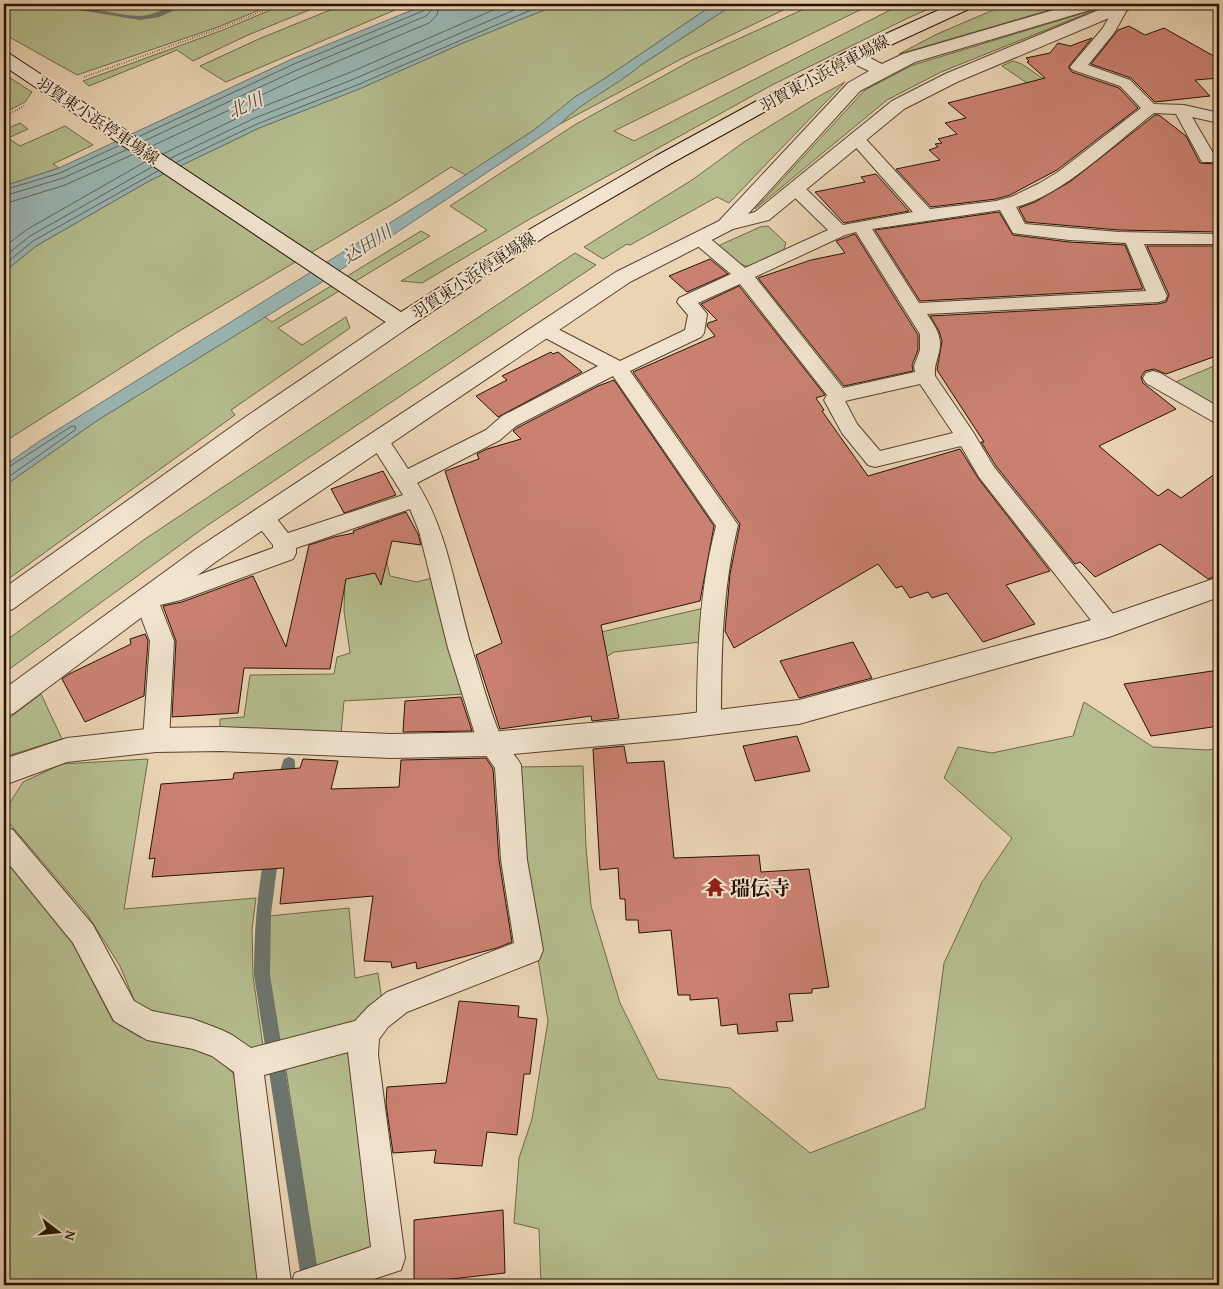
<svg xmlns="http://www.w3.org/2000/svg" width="1223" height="1289" font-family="'Gentium Book Plus','Noto Serif JP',serif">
<rect width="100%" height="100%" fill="#ead4b4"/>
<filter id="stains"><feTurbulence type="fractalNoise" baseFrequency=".004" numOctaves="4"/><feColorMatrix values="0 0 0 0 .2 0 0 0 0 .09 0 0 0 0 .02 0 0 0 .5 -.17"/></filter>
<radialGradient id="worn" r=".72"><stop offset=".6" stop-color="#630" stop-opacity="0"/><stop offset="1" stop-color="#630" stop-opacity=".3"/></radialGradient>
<path fill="#b5bd8e" stroke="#6e6848" d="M4,4H96L135,10L154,4H274L218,27L77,75L4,34Z
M285,4H324L248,35L193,61L177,50L89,86L83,81L223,30Z
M345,4H409L226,82L200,66L261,38Z
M559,4H714L607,77L575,97L534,130L466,175L451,167L398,201L176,333L4,442V272L36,246L149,181L259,128L359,89L463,43Z
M734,4H796L681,59L560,124C584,100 615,87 641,65Z
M815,4H872L614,131L634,141L900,5L940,4L908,18L772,85L528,220L422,283L401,281L487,230L450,206L576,124L694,59Z
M1007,4H1070L899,54L935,35Z
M1103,7L941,72L887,100L755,209L865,90L913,65Z
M1013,61C1026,64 1033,73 1044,79C1070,94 1101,101 1124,120L1114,129L1084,116L1059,110L1027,83L1002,66Z
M4,74L32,92L25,102L4,113Z
M845,82L729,203L717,197L630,245L627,244L603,259L584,247L692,180L744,142L814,99Z
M20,123L28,129L8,138L20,146L65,126L93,145L53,164L59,168L4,186V130Z
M768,226L786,243L783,252C746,270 750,274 718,246L760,227Z
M421,231L430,236L278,328L302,345L346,317L350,328L231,410L235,415L4,582V486L98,420L265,317L272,322Z
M575,253L596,265L205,527L4,673V642L145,539Z
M1219,364V409L1173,383Z
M377,519L390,576L417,582L432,578L466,694L344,701L341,734L220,729V719L244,717L250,675L334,674L337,657L350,653L344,611L345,576L366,569L358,525Z
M704,608L700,642L614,652L600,661L597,633Z
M41,694L62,739L4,757V722Z
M1084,702L1153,747L1208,750L1219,748V1285H541L539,1229L514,1223L519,1158L532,1119L548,1021L522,858L517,767L583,766L586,847L591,906L620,1003L658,1079L730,1088L810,1153L925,1108L944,963L982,882L1012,838L944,778L958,747L992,753L1073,736Z
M148,759L124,909L256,898L252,929L253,976L264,1053L152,1013L135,1002L120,966L87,914L4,817V812L23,782L62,764Z
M4,858L72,942L113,1021L140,1037L188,1047L215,1057L233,1073L240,1098L259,1285H4Z
M349,908L355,978L378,973L382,1001L350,1030L281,1048L268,973L269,916Z
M351,1046L377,1252L317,1270L285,1064Z"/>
<path fill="#9ab7b5" stroke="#6c756e" d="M427,4H559L463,43L359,89L259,128L149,181L36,246L4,272V186L59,168L292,59Z
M714,4H734L641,65C615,87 584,100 560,124L319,284L98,420L4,486V466L38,442L433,196L534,130L575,97L607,77Z"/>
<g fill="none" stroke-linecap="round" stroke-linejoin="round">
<path stroke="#60645c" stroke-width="1" d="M138,137L294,64L423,11L426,4
M144,141L297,70L426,16L431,11L433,4
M152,146L300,77L429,23L437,15L440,4
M163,154L252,111L351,72L507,4
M171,158L255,118L354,79L528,4
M177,162L257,124L357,85L545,4
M4,190L60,173L120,145
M4,196L63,178L126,150
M4,204L65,185L134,154
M4,247L26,230L145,162
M4,257L30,236L152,167
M4,265L33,241L158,171
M4,470L72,426L76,427L75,430L4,480"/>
<path fill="#6c756e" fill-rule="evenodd" d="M50,4C80,2 109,15 139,16C156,16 171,3 188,4L159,17L140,20L54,6Z
M289,757L294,759C297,766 293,781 290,788L285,790L280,788C277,781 281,766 284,759Z
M272,846L277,847L279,852L271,914L270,975L320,1285H302L254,975C254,933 257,893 265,852L267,847Z"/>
</g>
<path fill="#cb8172" stroke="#271203" d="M1129,26L1145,35L1164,28L1219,59V78L1195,80L1210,96L1155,102L1131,78L1091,64L1118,30Z
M1092,38L1069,66V68L1072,72L1119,88L1138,108L1057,170L1010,195L996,199L931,207L896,169L940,160L929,150L938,147L935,144L942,143L938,139L957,134L945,123L966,118L948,103L1045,78L1027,62L1029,61L1026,58L1050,53L1058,43L1070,46Z
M1155,115H1159L1186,136L1200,163L1214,164L1217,161L1219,162V232L1119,230L1026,222L1019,208L1035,202L1071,181Z
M876,174L909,211L844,223L815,192L865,182L861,177Z
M999,212L1013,235L1069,242L1125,245L1143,289L920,301L875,230Z
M855,234L918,335V350L912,365L913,371L844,386L758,278L811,260L845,253L836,241Z
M1147,246H1219V355L1166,374L1154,369L1145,371L1141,377L1143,383L1176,409L1099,446L1158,496L1168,489L1181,498L1219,471V575L1208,579L1160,544L1095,577L1080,562L1075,564L996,466L981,442H984L937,370L942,341L939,331L930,316L1158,304L1166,302L1169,295Z
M710,259L728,274L687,292L669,276Z
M739,286L825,395L816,398L824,410L822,411L868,476L960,449L978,478L1050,571L1006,585L1035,624L983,642L947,593L932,598L928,592L910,598L902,586L896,588L878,564L734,648L725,631L730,574L740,524L633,372L715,336L707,326L708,323L717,320L701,304Z
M551,352L553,354L558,352L582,372L498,417L476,396L507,380L502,376Z
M614,380L714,526L700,601L601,625L619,718L592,721L591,716L500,729L476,655L502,643L445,471L479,459L477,454L487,449L521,439L513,431L517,428L598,386Z
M383,471L396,495L344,513L331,489Z
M406,512L418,534L421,545L392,541L381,585L375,573L346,579L330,669L244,668L238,713L172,717L176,641L163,606L182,602L253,576L286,647L309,545L334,537L354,533L353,531Z
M145,634L148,641L144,696L85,722L62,679L69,674L131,644L130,639Z
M853,642L872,678L799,698L780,661Z
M1219,670V726L1151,736L1124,684Z
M461,697L472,731L403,732L405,701Z
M797,736L810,771L755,781L743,746Z
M624,746L627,763L664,761L674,858L759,855L761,872L809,869L829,987L812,989V993L789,994L793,1021L776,1022L778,1031L738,1034L737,1024L721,1026L718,998L690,1000V995H678L671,930L639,933L638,920H626L625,899H620L618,868L600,870L593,749Z
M486,758L493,769L499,860L512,942L497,948L417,969L416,962L392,968L391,962L364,961L373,896L280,904L284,868L152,877L155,858L149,859L161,784L233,779L234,773L300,768L303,759L338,761L331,789L399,787L401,760Z
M459,1001L519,1006L518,1017L537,1019L530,1074H524L517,1135L487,1132L482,1166L434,1163L436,1150L393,1153L386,1104L387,1087L446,1083Z
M503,1210L505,1273L414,1283V1220Z"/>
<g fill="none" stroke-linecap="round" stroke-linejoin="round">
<defs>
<path id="lane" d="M1116,4H1128L1129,6L1114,33L1088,65L1130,80L1154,104L1184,105L1219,113V123L1192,117L1216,158L1214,162H1202L1176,114L1154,113C1115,143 1063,195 1016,207L1025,224L1119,232L1219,234V244H1144L1167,296L1165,300L1158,302L927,314C935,326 943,337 939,352C937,361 934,366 935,376L973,432L994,467L1117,619L1121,626L1117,633L1109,635L1101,633L979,477L961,446L875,467L868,465L842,433L824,400L827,395L740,284L698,303L707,314L704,333L701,337L630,371L738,525C722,590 721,656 721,723L718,730L709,733L700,730L697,723C697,656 699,591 716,526L613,376L516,426L500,440L417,483C449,533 455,593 472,649C481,678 489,709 501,737C506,747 516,755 521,765L527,860L543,950L539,960L407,1012L388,1027L379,1039L378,1055L405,1258L401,1270L356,1285H258L234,1072L212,1056L193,1049L147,1040L114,1021L73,943L4,858V826L13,830L93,925L134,1001L152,1011L193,1019L222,1030L232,1035L251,1048L355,1021L368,1007L387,992L514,943L501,860L495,768L478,744L448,648L419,531L410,509L296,548V553L293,559L181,600L160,605L174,641L169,740L165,748L156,751L147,748L143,740L150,641L134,598L138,592L171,585L273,548V545L251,517L254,511C271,506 278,521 288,533L403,495L368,439L371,434L378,432L385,434L408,469L486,430L502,416L598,366L536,333L533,329L536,325L543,323L550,325L620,361L685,330L688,315L677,302L679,298L731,274L694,243L691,239L694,235L700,234L706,235L745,268L828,230L790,193L787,189L790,185H802L843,225L913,212L851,142L849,139L851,136H863L930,209L996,201L1011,197L1038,184L1058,172L1141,108L1120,86L1073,70L1070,67L1103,28ZM1000,210L1013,233L1069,240L1126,243L1146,291L919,303L872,229ZM856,232L920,334V350L914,366L915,372L843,388L755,277L845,235ZM920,384L953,433L880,451L857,424L845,401ZM348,1052L371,1247L295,1273L291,1283L264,1075Z
M1153,371L1160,373L1219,407V423L1212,421L1146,383L1143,378L1146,373Z"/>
<path id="street" d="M1074,4H1091L1092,6L1090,10L915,62L860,91L748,214L755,212L892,101L945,74L1113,4H1130L1128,10L957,82L904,109L769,220L733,229L630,282L214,563L14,713L4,717V689L196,549L616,272L719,221L848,83L869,71L846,60L843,56L846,52C859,49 871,59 882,64L903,54Z
M401,315L409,317L412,322L409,327L260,430L13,609L4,612V588L244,418L393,317Z
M1219,577V597L1109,637L799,724L677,739L491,756L391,758L221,751L156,752L67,762L4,785V759L67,738L156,728L221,727L391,734L491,732L677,715L799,700L1106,616Z"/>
<path id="secondary" d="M952,4H973L971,8L858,60L670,164L546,236L409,327L401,329L393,327L4,66V53L10,54L401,312L532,228L656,156L846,52Z"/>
</defs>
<use href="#lane" stroke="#58422f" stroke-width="2"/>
<use href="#street" stroke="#58422f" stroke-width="2"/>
<use href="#secondary" stroke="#271203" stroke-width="2"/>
<path stroke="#271203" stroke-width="2" stroke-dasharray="0.5 2" stroke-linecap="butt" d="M84,77L221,28L280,4
M4,117L24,106"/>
<use href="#lane" fill="#f1e3ce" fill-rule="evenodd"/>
<use href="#street" fill="#f1e3ce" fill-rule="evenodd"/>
<use href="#secondary" fill="#f1e3ce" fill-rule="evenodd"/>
</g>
<defs>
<symbol id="temple-bare" viewBox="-9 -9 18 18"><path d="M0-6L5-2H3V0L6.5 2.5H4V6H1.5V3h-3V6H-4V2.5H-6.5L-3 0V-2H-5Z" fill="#8f2418" stroke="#f1e3ce" stroke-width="2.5" paint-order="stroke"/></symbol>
</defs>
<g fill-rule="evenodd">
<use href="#temple-bare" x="701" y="873" width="28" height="28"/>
</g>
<g text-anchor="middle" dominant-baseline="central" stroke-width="4" stroke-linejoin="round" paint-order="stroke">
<g font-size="16" fill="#271203" stroke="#f1e3ce">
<text transform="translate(824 73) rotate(-28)">羽賀東小浜停車場線</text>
<text transform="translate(98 120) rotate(34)">羽賀東小浜停車場線</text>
<text transform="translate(473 275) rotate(-33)">羽賀東小浜停車場線</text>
</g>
<g font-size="18" font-style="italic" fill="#4f4c41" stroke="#f1e3ce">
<text transform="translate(245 105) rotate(-24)">北川</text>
<text transform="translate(367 244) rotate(-32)">込田川</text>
</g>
<g font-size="20" font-weight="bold" fill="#271203" stroke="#f1e3ce" text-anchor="start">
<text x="730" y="887">瑞伝寺</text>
</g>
</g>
<rect width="1223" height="1289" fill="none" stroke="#ead4b4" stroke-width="20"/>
<rect x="5" y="5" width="1213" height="1279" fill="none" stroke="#271203" stroke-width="2.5"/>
<rect x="10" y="10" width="1203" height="1269" fill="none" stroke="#271203"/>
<g transform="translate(58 1232) rotate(106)" stroke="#f1e3ce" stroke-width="4" paint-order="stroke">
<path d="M0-4L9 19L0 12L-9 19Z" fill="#271203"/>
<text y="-8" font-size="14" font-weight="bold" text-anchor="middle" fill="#271203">N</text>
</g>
<rect width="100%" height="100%" filter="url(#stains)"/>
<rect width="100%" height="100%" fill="url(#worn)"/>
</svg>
